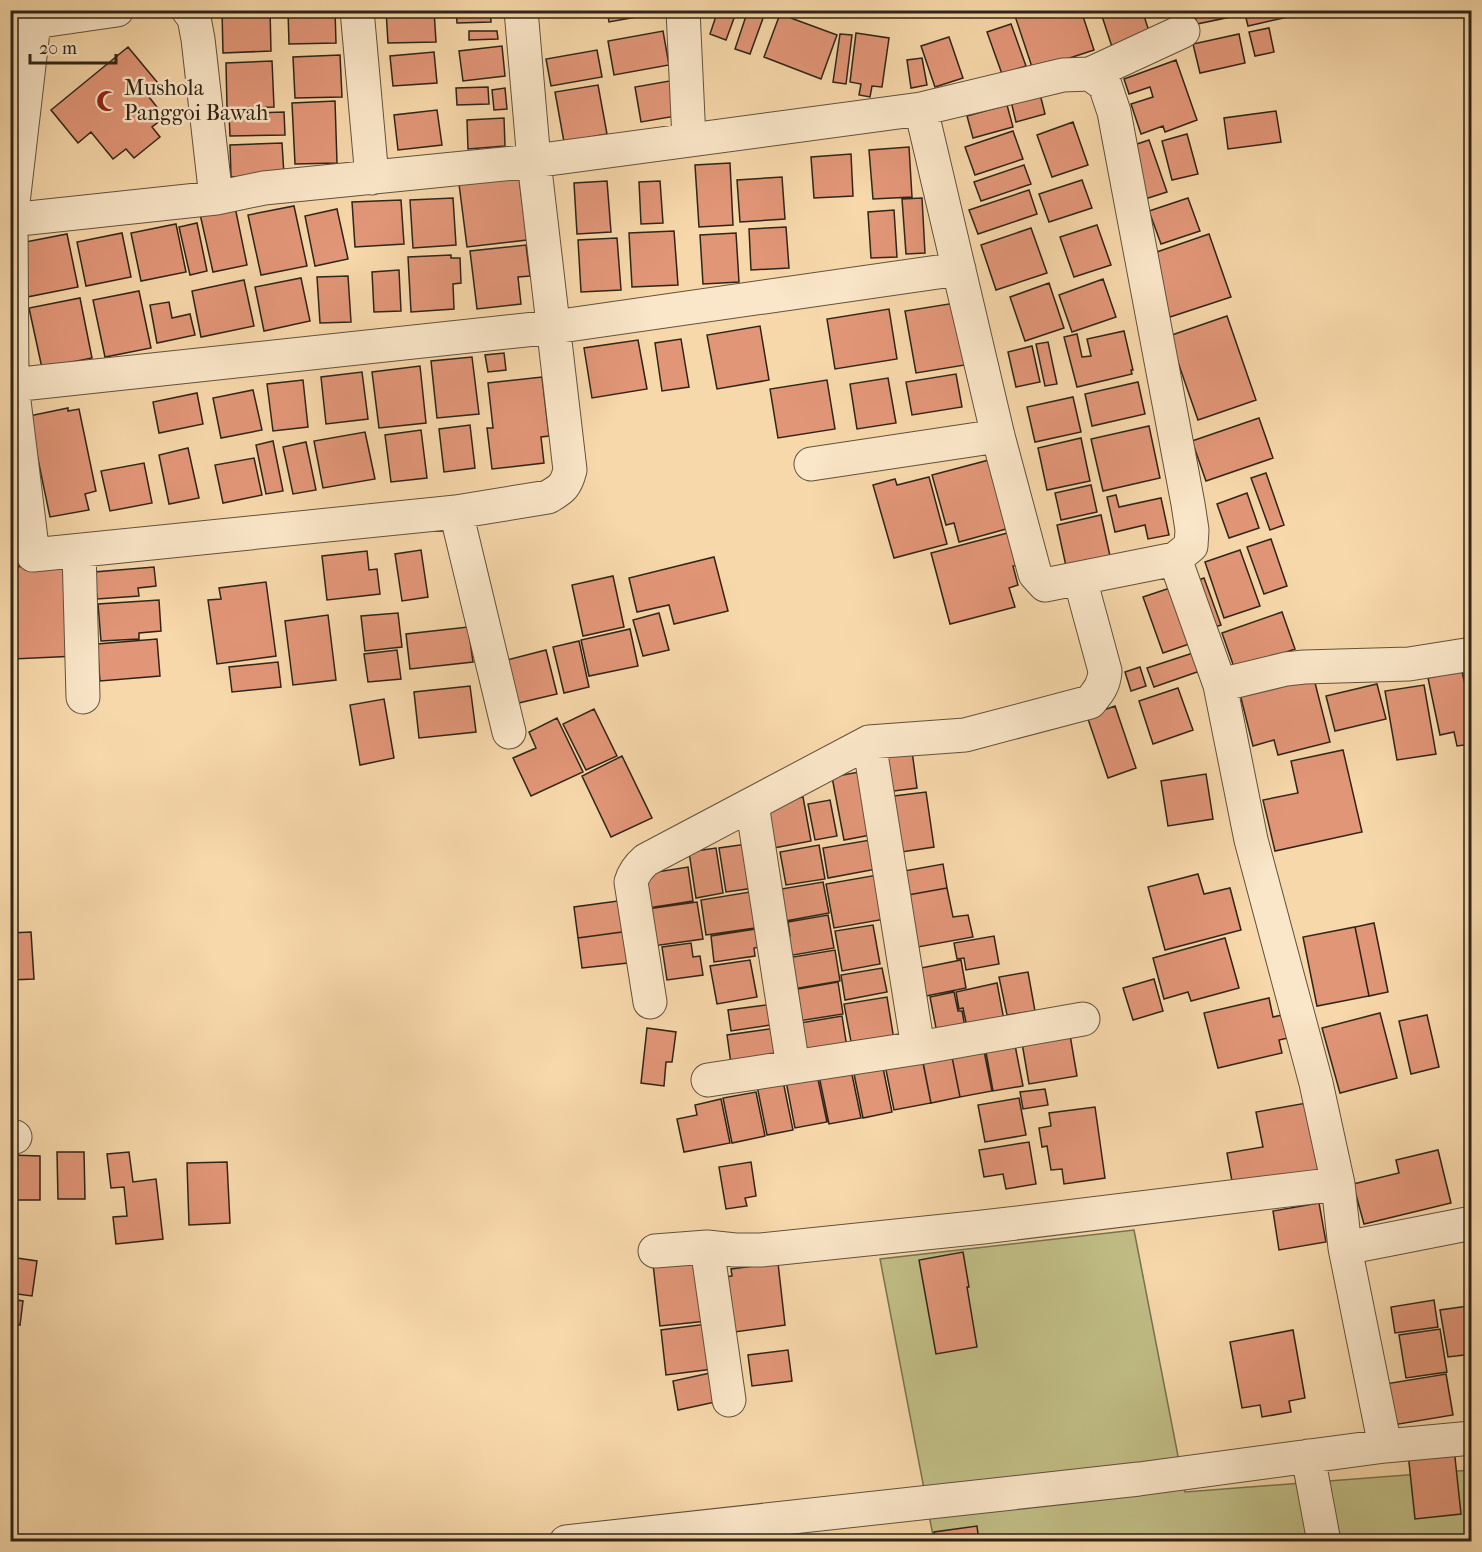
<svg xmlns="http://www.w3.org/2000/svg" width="1482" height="1552" font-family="'IM FELL French Canon',serif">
<rect width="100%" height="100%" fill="#f7d8aa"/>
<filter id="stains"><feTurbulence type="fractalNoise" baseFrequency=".00333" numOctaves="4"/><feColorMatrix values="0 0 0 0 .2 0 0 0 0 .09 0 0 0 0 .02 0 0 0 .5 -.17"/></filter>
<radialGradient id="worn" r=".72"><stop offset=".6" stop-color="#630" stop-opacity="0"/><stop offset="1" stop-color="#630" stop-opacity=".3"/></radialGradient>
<path fill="#c1be86" stroke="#787250" stroke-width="1.5" d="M1134,1230L1185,1492L1471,1470V1541H934L880,1259Z"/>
<path fill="#e29678" stroke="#2e2519" stroke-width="1.5" d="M222,10H270L271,51L223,53Z
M288,10H335L336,43L289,44Z
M386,10H434L436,42L388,43Z
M456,10H490L491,22L457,23Z
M607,10H664V12L609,22Z
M718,10H737L726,40L710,34Z
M748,10H766L750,54L735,49Z
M1023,10H1081L1094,50L1033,70L1014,13Z
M1100,10H1142L1152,40L1114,53Z
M1193,10H1286L1288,17L1248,26L1245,14L1197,24Z
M780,14L837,35L821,79L764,57Z
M1011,24L1026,66L1002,74L987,32Z
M1269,28L1274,52L1255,56L1249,32Z
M469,31H497L498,39L469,40Z
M663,31L669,65L614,75L608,41Z
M856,33L889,38L882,87L872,86L870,97L859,95L861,84L850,82Z
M840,34L852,35L846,84L833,82Z
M1239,34L1245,63L1200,73L1193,44Z
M949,37L963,78L935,87L921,46Z
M502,46L505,76L463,81L459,51Z
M128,47L157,82L145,92L165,117L152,127L160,137L134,158L126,149L113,159L91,132L78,143L51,110Z
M597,50L602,77L551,86L546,59Z
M434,52L437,83L393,86L390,56Z
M340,55L342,97L295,98L293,57Z
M922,58L927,85L911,88L907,60Z
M1176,60L1197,120L1165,132L1163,126L1141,134L1131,104L1153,97L1150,87L1129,94L1124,79Z
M272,61L274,107L227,108L226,63Z
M675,80L682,115L641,122L635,87Z
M598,85L607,134L564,142L555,92Z
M488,87L489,104L457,105L456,88Z
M505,88L507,109L494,110L492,90Z
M1040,94L1045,114L1016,122L1011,101Z
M335,101L337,163L295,164L292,103Z
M1007,105L1013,127L973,138L967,116Z
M437,110L442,145L398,150L394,115Z
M1276,111L1281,142L1228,149L1224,118Z
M284,112L285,135L230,136L229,114Z
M504,118L505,146L468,149L467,120Z
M1073,122L1088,165L1052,177L1037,135Z
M1013,131L1023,159L975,175L965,147Z
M1187,134L1198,174L1172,180L1162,141Z
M1149,140L1167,192L1142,200L1125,148Z
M282,143L284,175L231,177L230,145Z
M909,147L912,197L873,199L869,150Z
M851,154L853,196L814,198L811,157Z
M730,163L733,225L699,227L695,165Z
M1024,165L1031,184L981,201L974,182Z
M519,177L527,240L467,247L459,184Z
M782,177L785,219L740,222L737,180Z
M1082,180L1092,208L1049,222L1039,194Z
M607,181L611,232L577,234L574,183Z
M660,181L663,223L641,224L639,182Z
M1029,190L1037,214L978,234L969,210Z
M453,198L456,245L413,248L410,200Z
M922,198L925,253L906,254L902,199Z
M1188,198L1200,231L1161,244L1149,211Z
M401,200L404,244L355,247L352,202Z
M294,206L307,266L261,275L248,215Z
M235,207L247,265L213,272L200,214Z
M337,209L348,259L315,266L305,216Z
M894,210L897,257L871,258L868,212Z
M197,223L207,271L190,275L179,227Z
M176,224L186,272L141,281L131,233Z
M1097,225L1111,265L1074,277L1060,237Z
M786,227L789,268L751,270L749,229Z
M1031,228L1047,273L996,290L981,245Z
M674,231L678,285L632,287L629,233Z
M122,233L131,277L86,286L77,242Z
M736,233L739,282L703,284L700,235Z
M67,234L78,287L27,297L15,244Z
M1209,234L1231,297L1170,317L1148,255Z
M617,238L621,290L581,292L578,240Z
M526,245L530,276L518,277L521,304L477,309L470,251Z
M451,255V258H460L461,283L453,284L454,309L411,312L408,257Z
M399,270L401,311L374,312L372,272Z
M348,276L351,322L320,323L317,277Z
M301,278L310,321L264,331L255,287Z
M1103,279L1116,317L1072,332L1059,295Z
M244,280L254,326L201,337L192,291Z
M1049,283L1064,328L1025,341L1010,297Z
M139,291L151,348L105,357L93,300Z
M80,298L92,358L42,368L29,308Z
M169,302L172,318L190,314L195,335L157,343L150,305Z
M955,303L965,365L916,373L905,311Z
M889,309L897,359L835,369L827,319Z
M1227,316L1256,400L1198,420L1169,336Z
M760,326L769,380L717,389L707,335Z
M1124,331L1133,370H1131L1132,374L1077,387L1064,337L1077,334L1082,357L1091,356L1087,339Z
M681,339L689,387L662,391L655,343Z
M638,340L647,389L592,398L584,348Z
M1048,342L1057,384L1045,386L1036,344Z
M1032,346L1040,382L1016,387L1008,352Z
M504,353L506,370L488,372L485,355Z
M472,357L479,414L437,418L431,361Z
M420,366L426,423L379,428L372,372Z
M362,372L368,419L326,424L321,377Z
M956,374L962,407L912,415L906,382Z
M542,377L549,436L541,437L544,463L492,469L487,428H493L488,383Z
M888,378L896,423L857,429L850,384Z
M303,380L308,427L273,431L267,384Z
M827,380L835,429L778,438L770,389Z
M1138,382L1145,414L1092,426L1085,394Z
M253,390L262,430L221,438L213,398Z
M197,393L203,424L159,433L153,402Z
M1073,397L1081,432L1035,442L1027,407Z
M68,408V411L79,409L96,491L85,494L89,510L50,517L29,416Z
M1259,418L1273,458L1206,481L1192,441Z
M470,425L475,468L444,472L439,429Z
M1149,426L1160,478L1103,491L1091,439Z
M421,430L427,478L391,482L385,435Z
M365,432L375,479L323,488L314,441Z
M1081,438L1090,481L1047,490L1038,448Z
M273,441L283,491L266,494L256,445Z
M306,442L316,490L293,494L283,447Z
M188,448L199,498L169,504L159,455Z
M254,458L262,495L223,503L215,465Z
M989,460L1017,526L959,542L954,523L946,525L932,475Z
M144,463L152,503L110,511L101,471Z
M1266,473L1284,525L1270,530L1251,478Z
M929,477L947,544L894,558L873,485L895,479L897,485Z
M1091,485L1097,512L1061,520L1055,493Z
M1247,493L1259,528L1229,538L1217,504Z
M1116,495L1119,507L1161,498L1169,535L1148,539L1145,525L1115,532L1107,497Z
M1101,515L1110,556L1066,566L1057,525Z
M1015,531L1020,565L1013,566L1018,585L1009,588L1015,607L950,624L931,553Z
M1271,539L1287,586L1264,594L1247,547Z
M421,550L428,597L402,601L395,554Z
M1240,550L1260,606L1224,618L1205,562Z
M367,551L369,570L377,569L380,594L327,600L322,556Z
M714,557L728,611L674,624L669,605L637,612L629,578Z
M73,564L77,656L13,659L10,567Z
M154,567L156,586L138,588L139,596L97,599L94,572Z
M613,576L624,627L583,636L572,585Z
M1204,578L1221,625L1206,630L1190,583Z
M266,582L276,656L217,664L208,600L221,599L219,588Z
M1173,587L1192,643L1163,653L1143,597Z
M159,600L161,631L139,633V639L101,641L98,604Z
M1282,612L1295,649L1235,670L1222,633Z
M398,613L402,647L365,651L361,616Z
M659,613L669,650L643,656L633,620Z
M328,615L336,680L293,685L285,621Z
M10,624L13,673H10Z
M468,627L473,662L410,669L406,634Z
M630,629L638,666L589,676L581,640Z
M157,639L160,676L100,681L97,644Z
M579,641L589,687L564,693L553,647Z
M397,650L401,679L368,682L364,654Z
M546,650L557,694L510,705L499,662Z
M1193,653L1200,671L1154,687L1147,668Z
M278,662L281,687L232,692L229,667Z
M1140,667L1146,686L1131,691L1125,672Z
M1312,671L1330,742L1278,755L1274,740L1253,746L1239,690Z
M1462,671L1472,718V744L1457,746L1454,732L1440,735L1428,678Z
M1377,684L1386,719L1335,731L1326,696Z
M1424,685L1436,754L1397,760L1385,691Z
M470,686L476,732L419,738L414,692Z
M1178,688L1193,730L1153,744L1139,701Z
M384,699L394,758L360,765L350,705Z
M1115,706L1136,768L1108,778L1087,716Z
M594,709L617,756L586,770L563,724Z
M557,718L583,772L531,796L513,758L536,748L529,732Z
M1343,750L1362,832L1275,851L1263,800L1298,793L1291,761Z
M912,751L917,788L886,792L881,755Z
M622,756L652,818L611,837L582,776Z
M864,771L876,834L844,840L832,777Z
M1206,774L1213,819L1168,826L1161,781Z
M926,792L934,847L895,853L886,797Z
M803,797L811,841L768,849L760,804Z
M830,800L837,836L815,840L808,804Z
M876,839L882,868L828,878L823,848Z
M747,844L754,888L726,892L719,848Z
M819,845L825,879L786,885L780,852Z
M716,848L723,893L696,898L689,852Z
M943,864L947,888L908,895L904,871Z
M688,867L693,901L648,908L638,875Z
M883,874L891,918L834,928L826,884Z
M1198,874L1204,894L1230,888L1241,930L1165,950L1148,887Z
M823,882L829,913L780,922L775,890Z
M947,888L953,917L968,915L973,937L918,947L908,895Z
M756,891L762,927L706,935L701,900Z
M625,900L629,931L578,938L574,907Z
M697,902L703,939L653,946L647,909Z
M828,915L834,948L782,957L779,938L790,936L788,922Z
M1374,923L1388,992L1369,996L1355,927Z
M873,925L880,964L842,971L835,931Z
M1355,927L1369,996L1317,1006L1303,937Z
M762,928L765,946L754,948L755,956L714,962L711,936Z
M629,931L628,963L582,968L578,938Z
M31,932L34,979L10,980V933Z
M994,936L999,964L966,970L964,958L957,959L954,943Z
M1225,938L1239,988L1191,1001L1188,992L1164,999L1153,958Z
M691,943L693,957L700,956L703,975L667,980L662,947Z
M835,950L840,981L793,989L787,958Z
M750,960L757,997L717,1004L710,966Z
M961,960L966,988L916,998L911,970Z
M882,968L887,992L845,1000L841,975Z
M1028,972L1035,1011L1007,1015L999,977Z
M1154,979L1163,1011L1133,1020L1123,988Z
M838,982L843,1014L792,1022L787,991Z
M997,983L1004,1020L967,1027L963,1008L959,1009L956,992Z
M954,992L958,1011H962L965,1027L937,1033L930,997Z
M887,997L894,1040L852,1047L844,1004Z
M1269,998L1273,1017L1282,1015L1288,1038L1279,1040L1282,1053L1218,1068L1204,1013Z
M774,1004L777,1024L731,1031L728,1010Z
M1380,1013L1397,1078L1340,1093L1322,1028Z
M1427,1015L1439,1067L1411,1074L1399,1021Z
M842,1016L848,1054L800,1062L794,1024Z
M647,1028L676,1032L672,1062H666L664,1086L641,1083Z
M776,1028L781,1063L732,1071L727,1035Z
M1013,1035L1023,1086L993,1091L984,1041Z
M1070,1035L1077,1076L1029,1084L1022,1043Z
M982,1041L992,1091L960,1097L950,1047Z
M921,1052L931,1103L894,1110L884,1060Z
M952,1057L960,1097L931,1103L923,1063Z
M881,1058L892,1112L863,1118L852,1064Z
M850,1065L861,1118L829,1124L818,1071Z
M816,1070L827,1122L795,1128L785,1076Z
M782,1076L793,1130L767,1135L756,1081Z
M1045,1089L1048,1105L1023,1109L1020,1092Z
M756,1092L765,1136L732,1143L723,1098Z
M1019,1098L1026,1135L985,1142L978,1105Z
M721,1099L730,1143L684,1152L677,1119L697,1115L695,1105Z
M1312,1102L1324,1171L1233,1187L1227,1153L1263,1147L1256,1112Z
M1095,1107L1105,1178L1064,1184L1062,1169L1051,1170L1047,1146L1042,1147L1039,1128L1051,1126L1049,1113Z
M1029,1142L1036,1184L1006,1189L1003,1174L984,1177L979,1150Z
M1438,1150L1451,1203L1364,1224L1353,1184L1399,1173L1396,1160Z
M57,1152H84L85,1199H58Z
M129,1152L133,1182L156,1179L163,1239L116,1244L113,1217L127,1216L124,1187L111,1188L107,1154Z
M10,1155L40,1156V1200H10Z
M227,1162L230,1223L189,1225L187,1163Z
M751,1162L756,1196L745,1198L747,1206L726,1209L719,1167Z
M1319,1203L1326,1242L1279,1250L1273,1211Z
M963,1252L969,1287H967L977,1347L936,1354L919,1260Z
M10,1257L37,1261L32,1296L10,1293Z
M701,1259L707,1321L660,1326L653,1264Z
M778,1263L785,1325L727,1333L720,1277L732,1276L731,1269Z
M10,1299L23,1301L20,1325L10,1323Z
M1434,1300L1438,1327L1395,1333L1391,1307Z
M1468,1306L1472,1327V1354L1448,1357L1440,1310Z
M707,1324L713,1369L666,1375L661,1330Z
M1440,1329L1447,1372L1406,1378L1399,1335Z
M1293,1330L1305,1398L1289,1401L1291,1412L1262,1417L1260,1405L1242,1408L1230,1342Z
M788,1350L792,1381L752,1386L748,1355Z
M715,1372L720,1401L678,1410L673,1381Z
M1446,1374L1453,1415L1393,1425L1385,1384Z
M1454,1448L1461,1514L1415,1519L1408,1453Z
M977,1526L979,1542H935L934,1532Z"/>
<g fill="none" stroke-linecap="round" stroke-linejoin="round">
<defs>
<path id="minor" d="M33,10L34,22L11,220L12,385L33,555L456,512L548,497C562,489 566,486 570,470L534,161L521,10
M188,10L194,18L198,39L216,198
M357,10L372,178
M683,10L689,140
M12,21L34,22L117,10
M1090,74L1183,31
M10,220L216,198L264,188L534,161L921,109L1063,75L1090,74L1105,85L1114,112L1188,504L1192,530L1191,546L1175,559L1045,585L1035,574L998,436L921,109
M12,385L554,327L959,269
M811,464L998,436
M456,512L509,732
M79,551L83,697
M1175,559L1220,685L1251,840L1316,1083L1338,1184L1345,1248L1385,1446
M1220,685L1286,669L1304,667L1409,664L1472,654
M752,804L793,1067
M650,1002L631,882C634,872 639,866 646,860L869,742L965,735L1090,702C1099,691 1104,685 1105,671L1080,579
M918,1048L1083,1019
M708,1080L918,1048L869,742
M10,1136L15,1137
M707,1247L729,1400
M1345,1248L1472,1223
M655,1251L707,1247L735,1250H761L983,1227L1338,1184
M1308,1456L1324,1542
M566,1542L1139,1479L1385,1446L1472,1438"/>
</defs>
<use href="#minor" stroke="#60523d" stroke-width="35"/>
<use href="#minor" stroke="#fae6c8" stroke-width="33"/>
</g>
<defs>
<symbol id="mosque-bare" viewBox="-9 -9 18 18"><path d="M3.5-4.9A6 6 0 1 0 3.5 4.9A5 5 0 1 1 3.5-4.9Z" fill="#8f2418" stroke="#fae6c8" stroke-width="2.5" paint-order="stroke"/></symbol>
</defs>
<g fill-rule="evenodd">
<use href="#mosque-bare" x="92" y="86" width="30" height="30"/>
</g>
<g text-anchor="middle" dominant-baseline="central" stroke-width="5" stroke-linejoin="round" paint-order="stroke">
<g font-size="22" fill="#2e2519" stroke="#fae6c8" text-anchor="start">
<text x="124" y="88">Mushola<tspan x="124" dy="25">Panggoi Bawah</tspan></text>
</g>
</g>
<rect width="1482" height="1552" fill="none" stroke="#f7d8aa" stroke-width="36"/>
<rect x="12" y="12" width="1458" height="1528" fill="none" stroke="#2e2519" stroke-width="3"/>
<rect x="18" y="18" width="1446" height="1516" fill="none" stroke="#2e2519" stroke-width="1.5"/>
<path d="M30 54v9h86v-9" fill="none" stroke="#2e2519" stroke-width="3"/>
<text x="39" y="54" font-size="18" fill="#2e2519" stroke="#fae6c8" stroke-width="4.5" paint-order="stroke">20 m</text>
<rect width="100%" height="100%" filter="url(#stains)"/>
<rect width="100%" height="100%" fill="url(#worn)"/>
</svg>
